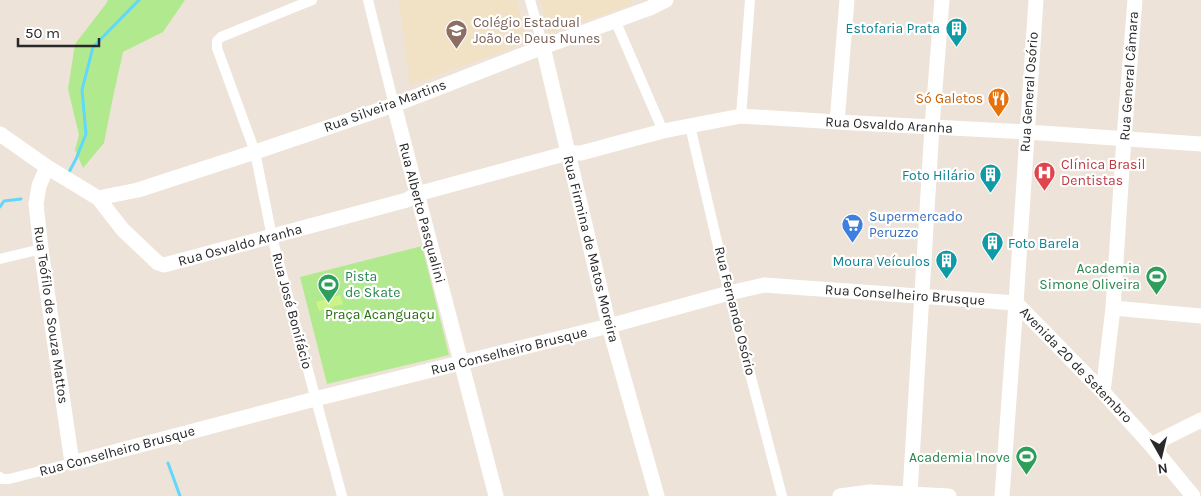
<svg xmlns="http://www.w3.org/2000/svg" width="1201" height="496" font-family="Karla,sans-serif">
<rect width="100%" height="100%" fill="#ede3d8"/>
<path fill="#f1e1c5" d="M399,0H517L528,42L410,85Z
M540,0H631L633,4L549,34Z"/>
<path fill="#b1ea8e" d="M108,0H185L163,32L123,52L112,102L104,143L83,168L75,150L79,135L68,89L75,44L105,5Z
M422,246L449,355L327,384L300,277Z"/>
<path fill="#caf388" d="M340,295L343,304L319,311L316,302Z"/>
<g fill="none" stroke-linecap="round" stroke-linejoin="round">
<path stroke="#5fd8fc" stroke-width="3" d="M68,174L76,159L86,134L82,90L93,47L139,0
M0,207L4,201L21,199
M168,463L180,496"/>
<path stroke="#fff" stroke-width="10" d="M312,0L221,37L217,41V48L255,152L272,237L342,496
M368,0L394,105
M530,0L543,47
M615,20L663,131
M741,116L750,0
M690,126L729,293L782,496
M0,259L41,249
M0,477L2,479H9L72,463"/>
<path stroke="#fff" stroke-width="15" d="M543,47L609,326L657,496
M394,105L496,496
M837,122L847,0
M0,134L47,167L98,198L123,230L158,263L164,265L407,200L417,194L568,153H581L663,131L741,116L837,122L1027,132L1201,144
M47,167L39,186L36,204L41,249L72,463L315,399L609,326L729,293L764,285L1016,303
M98,198L138,190L255,152L394,105L543,47L650,8L666,0
M1016,303L1103,392L1151,445L1193,496
M1113,308L1201,316
M1103,392L1113,308L1124,138L1135,0
M1151,445L1201,420
M910,493L932,127L942,0
M840,496L870,492L949,496
M1002,496L1016,303L1036,0"/>
</g>
<defs>
<symbol id="building-pin" viewBox="-11 -11 22 30"><path d="M0 17L-7.5 6A9.5 9.5 0 1 1 7.5 6Z" fill="#0f9aa8" stroke="#fff"/><path d="M-4-6H4V6H1V3H-1V6H-4ZM-2.5-4.3h1.7v1.8h-1.7ZM.8-4.3h1.7v1.8H.8ZM-2.5-1h1.7V.8h-1.7ZM.8-1h1.7V.8H.8Z" fill="#fff"/></symbol>
<symbol id="school-pin" viewBox="-11 -11 22 30"><path d="M0 17L-7.5 6A9.5 9.5 0 1 1 7.5 6Z" fill="#8d6e63" stroke="#fff"/><path d="M0-5L7-2L0 1L-7-2ZM-4 1L0 2.5L4 1V4Q0 6-4 4Z" fill="#fff"/></symbol>
<symbol id="restaurant-pin" viewBox="-11 -11 22 30"><path d="M0 17L-7.5 6A9.5 9.5 0 1 1 7.5 6Z" fill="#e8710a" stroke="#fff"/><path d="M-5-6h1v4h1v-4h1v4h1v-4h1v5L-1.5 .5V6h-2V.5L-5-1ZM5-6V6H3V1.5H1.5Q1.5-4 5-6Z" fill="#fff"/></symbol>
<symbol id="hospital-pin" viewBox="-11 -11 22 30"><path d="M0 17L-7.5 6A9.5 9.5 0 1 1 7.5 6Z" fill="#e0444e" stroke="#fff"/><path d="M-5-5h3v3.5h4V-5h3V5h-3V1.5h-4V5h-3Z" fill="#fff"/></symbol>
<symbol id="supermarket-pin" viewBox="-11 -11 22 30"><path d="M0 17L-7.5 6A9.5 9.5 0 1 1 7.5 6Z" fill="#3f7fe0" stroke="#fff"/><path d="M-6-5.5h2.5l.6 2H6L4.5 2H-2.5L-4.4-4H-6ZM-1.5 3.2a1.3 1.3 0 1 0 .1 0ZM3 3.2a1.3 1.3 0 1 0 .1 0Z" fill="#fff"/></symbol>
<symbol id="stadium-pin" viewBox="-11 -11 22 30"><path d="M0 17L-7.5 6A9.5 9.5 0 1 1 7.5 6Z" fill="#2e9e5b" stroke="#fff"/><path d="M0-5a6.5 5 0 1 0 0 10a6.5 5 0 1 0 0-10ZM-3.5-1.8h7v3.6h-7Z" fill="#fff"/></symbol>
</defs>
<g fill-rule="evenodd">
<use href="#building-pin" x="944" y="16" width="25" height="34"/>
<use href="#school-pin" x="444" y="18" width="25" height="34"/>
<use href="#restaurant-pin" x="986" y="86" width="25" height="34"/>
<use href="#hospital-pin" x="1032" y="160" width="25" height="34"/>
<use href="#building-pin" x="978" y="162" width="25" height="34"/>
<use href="#supermarket-pin" x="840" y="212" width="25" height="34"/>
<use href="#building-pin" x="980" y="230" width="25" height="34"/>
<use href="#building-pin" x="934" y="248" width="25" height="34"/>
<use href="#stadium-pin" x="1144" y="264" width="25" height="34"/>
<use href="#stadium-pin" x="316" y="272" width="25" height="34"/>
<use href="#stadium-pin" x="1014" y="444" width="25" height="34"/>
</g>
<g text-anchor="middle" dominant-baseline="central" stroke-width="4.5" stroke-linejoin="round" paint-order="stroke">
<g font-size="14" fill="#785e54" stroke="#fff" text-anchor="start">
<text x="473" y="22">Colégio Estadual<tspan x="473" dy="16">João de Deus Nunes</tspan></text>
</g>
<g font-size="14" fill="#0d838f" stroke="#fff" text-anchor="end">
<text x="940" y="28">Estofaria Prata</text>
<text x="975" y="175">Foto Hilário</text>
<text x="1008" y="243" text-anchor="start">Foto Barela</text>
<text x="930" y="261">Moura Veículos</text>
</g>
<g font-size="14" fill="#292929" stroke="#fff">
<text transform="translate(1129 76) rotate(-86)">Rua General Câmara</text>
<text transform="translate(1029 92) rotate(-86)">Rua General Osório</text>
<text transform="translate(385 106) rotate(-20)">Rua Silveira Martins</text>
<text transform="translate(889 125) rotate(3)">Rua Osvaldo Aranha</text>
<text transform="translate(422 213) rotate(75)">Rua Alberto Pasqualini</text>
<text transform="translate(240 245) rotate(-15)">Rua Osvaldo Aranha</text>
<text transform="translate(591 249) rotate(76)">Rua Firmina de Matos Moreira</text>
<text transform="translate(905 295) rotate(4)">Rua Conselheiro Brusque</text>
<text transform="translate(292 311) rotate(75)">Rua José Bonifácio</text>
<text transform="translate(735 311) rotate(76)">Rua Fernando Osório</text>
<text transform="translate(51 315) rotate(82)">Rua Teófilo de Souza Mattos</text>
<text transform="translate(509 351) rotate(-14)">Rua Conselheiro Brusque</text>
<text transform="translate(1076 365) rotate(46)">Avenida 20 de Setembro</text>
<text transform="translate(117 451) rotate(-15)">Rua Conselheiro Brusque</text>
</g>
<g font-size="14" fill="#c56008" stroke="#fff" text-anchor="end">
<text x="983" y="98">Só Galetos</text>
</g>
<g font-size="14" fill="#be3a42" stroke="#fff" text-anchor="start">
<text x="1061" y="164">Clínica Brasil<tspan x="1061" dy="16">Dentistas</tspan></text>
</g>
<g font-size="14" fill="#366cbe" stroke="#fff" text-anchor="start">
<text x="869" y="216">Supermercado<tspan x="869" dy="16">Peruzzo</tspan></text>
</g>
<g font-size="14" fill="#27864d" stroke="#fff" text-anchor="end">
<text x="1140" y="268">Academia<tspan x="1140" dy="16">Simone Oliveira</tspan></text>
<text x="345" y="276" text-anchor="start">Pista<tspan x="345" dy="16">de Skate</tspan></text>
<text x="1010" y="457">Academia Inove</text>
</g>
<g font-size="14" fill="#286d11" stroke="#fff">
<text x="380" y="314">Praça Acanguaçu</text>
</g>
</g>
<g transform="translate(1161 456) rotate(172)" stroke="#ffffff" stroke-width="4" paint-order="stroke">
<path d="M0-4L9 19L0 12L-9 19Z" fill="#292929"/>
<text y="-8" font-size="14" font-weight="bold" text-anchor="middle" fill="#292929">N</text>
</g>
<path d="M18 38v8h81v-8" fill="none" stroke="#292929" stroke-width="2.5"/>
<text x="25" y="38" font-size="15" fill="#292929" stroke="#ffffff" stroke-width="4" paint-order="stroke">50 m</text>
</svg>
